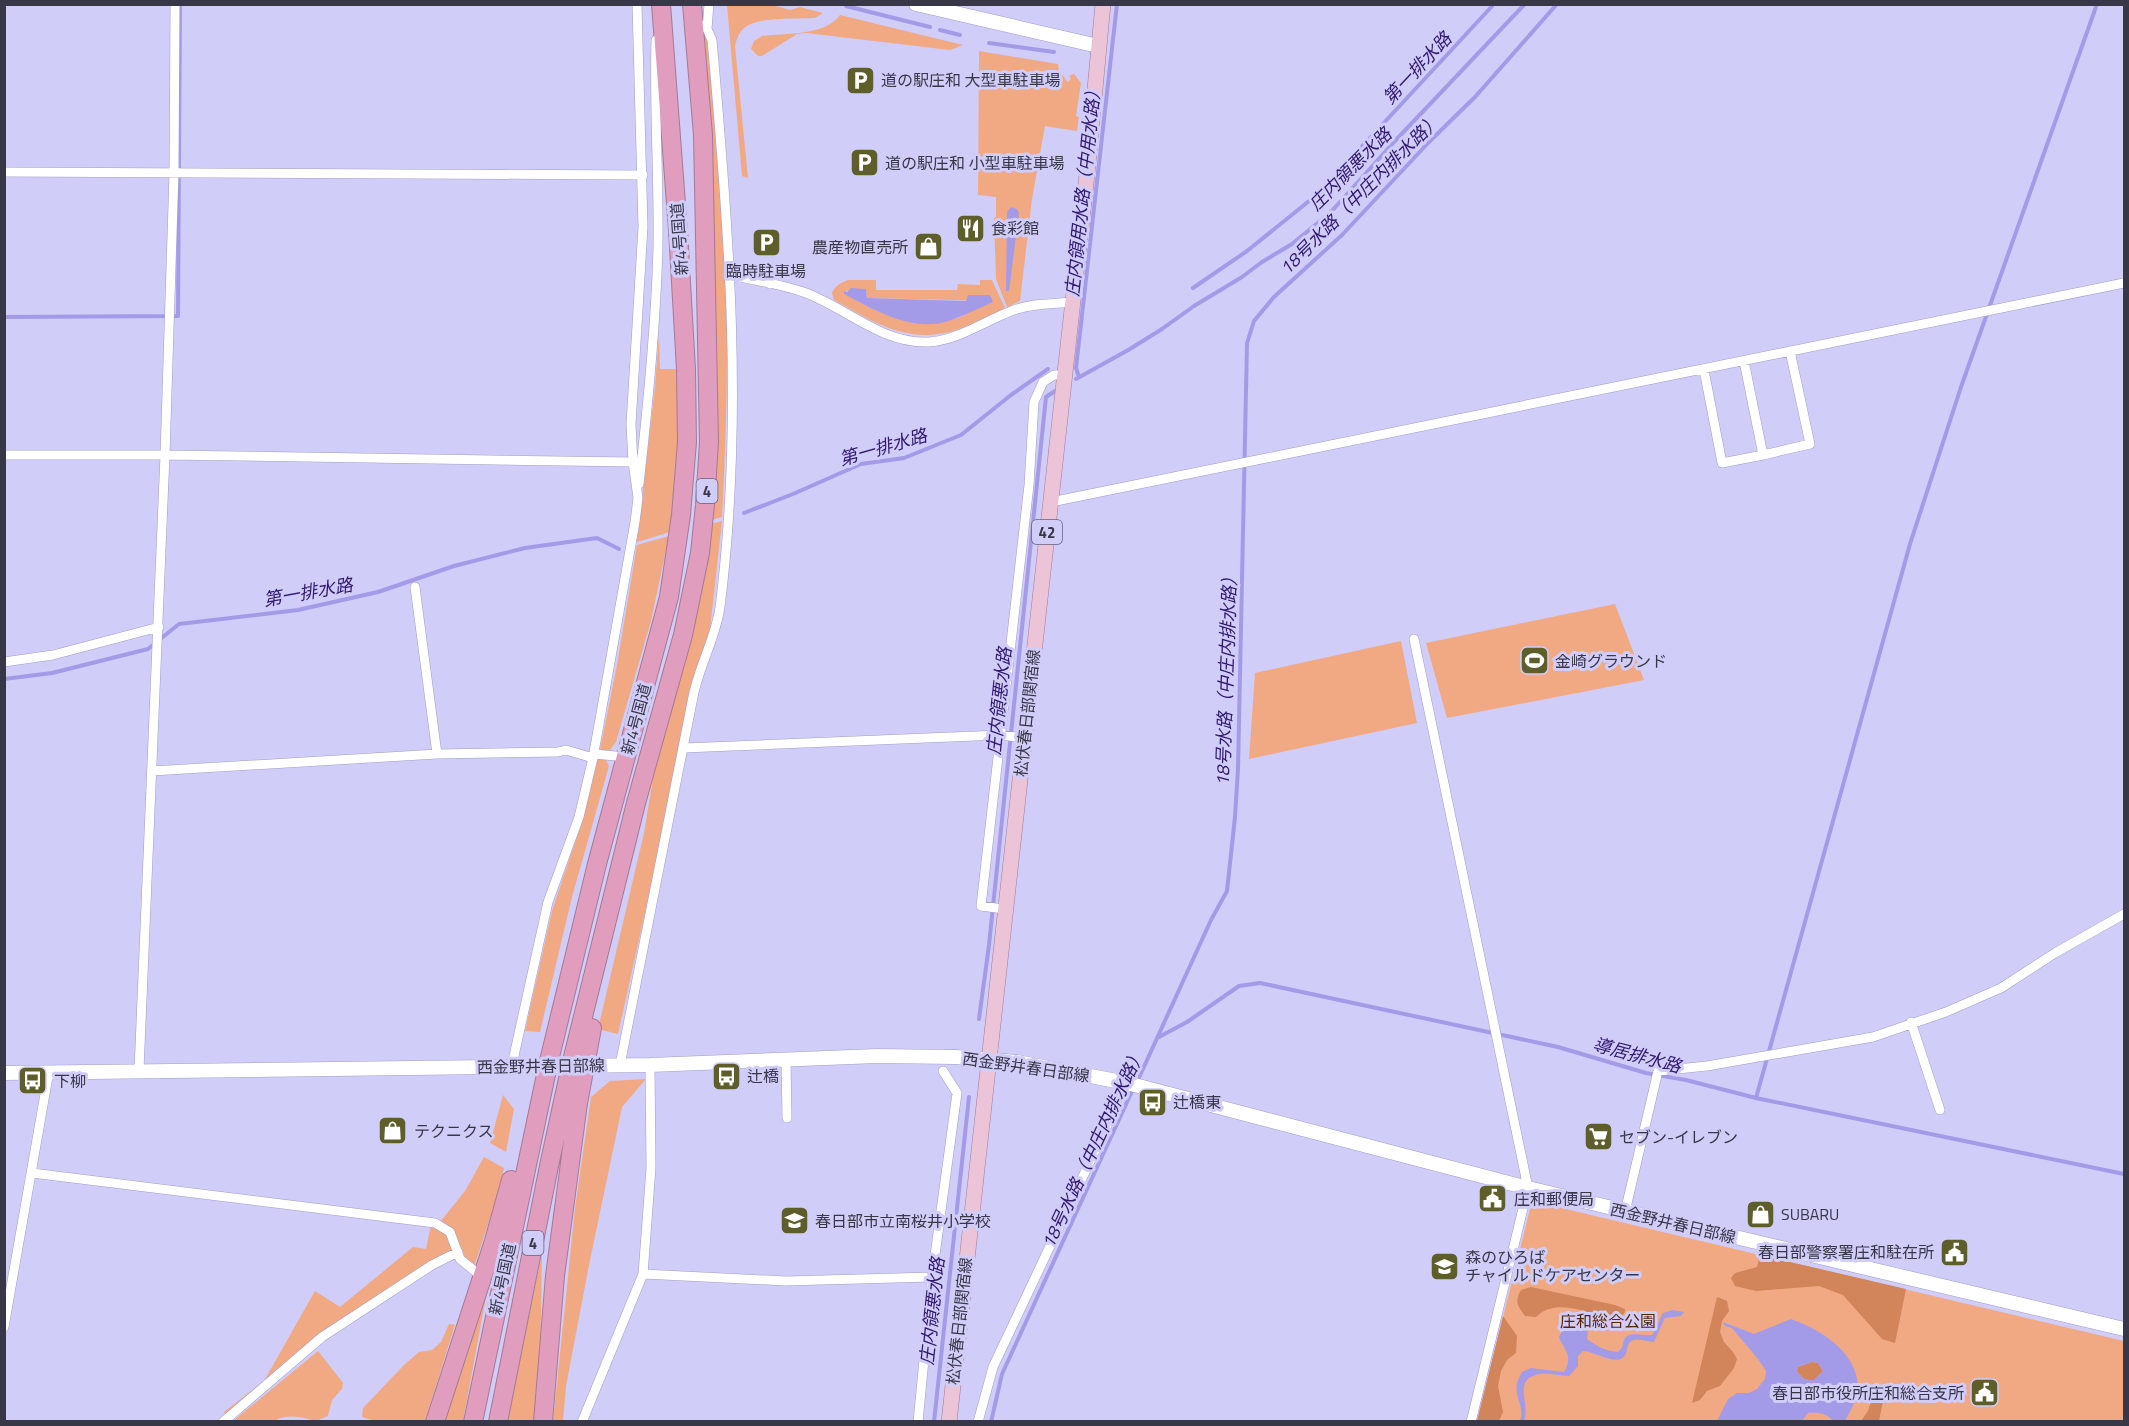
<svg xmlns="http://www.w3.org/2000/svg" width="2129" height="1426" font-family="'Titillium Web','Noto Sans JP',sans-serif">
<rect width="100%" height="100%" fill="#d0cdf8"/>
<path fill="#f1a983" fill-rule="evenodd" d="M727,5H773L790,10L800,7L823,13L815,18C798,19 760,17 747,26C739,31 737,38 735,46L748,178L742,176Z
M840,15L963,45L950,50L806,33L797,34L762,56H758L751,49L754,41L762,36C786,33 825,36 840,15Z
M703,33L708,39C713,86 718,133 721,180C730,292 728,405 722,517L711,520Z
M979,51L1058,64L1059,71L1068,82L1071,79L1069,76L1074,74L1081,83L1076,116L1079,117L1077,131L1045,126L1032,199L1020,301L1007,307L996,279L994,218L996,217V197L978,195Z
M848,280H876V290H957L958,284L980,285V280H992L1005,308C991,315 977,322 962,328C912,347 877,324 834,300L832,293C835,286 840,283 848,280ZM866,289L867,298L993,301L958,318L930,324L844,291Z
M659,334L660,369H678C679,424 679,479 670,532L637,542L655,387Z
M722,521L710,629L690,689L668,809L618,1034L598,1029L644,833L655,766L693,632L708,556L711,524Z
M669,536L651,621L616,742L610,750H600L617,665L637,545Z
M1615,604L1644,680L1447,718L1426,643Z
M1401,641L1417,723L1249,759L1255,673Z
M604,756L609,766L572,897L540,1032L525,1031L552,911L584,816L597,757Z
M646,1079L622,1107L589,1265L566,1386L563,1421L553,1422L575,1208L591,1097L610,1081Z
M503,1095L514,1109L506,1152L490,1143Z
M484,1157L504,1168L499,1191L474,1267C456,1251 463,1234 440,1222L465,1191Z
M1532,1201L2124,1341V1421L1477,1422Z
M431,1225L445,1231L453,1249C370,1292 299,1357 226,1415L224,1412L264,1381L315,1291L340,1307L413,1247L426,1249Z
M542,1253L540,1370L536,1421L507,1422Z
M484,1297H486L463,1421L443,1422Z
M449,1324L455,1325L425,1421H374L362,1417L363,1408L403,1366L419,1352L432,1350L441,1342Z
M318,1351L343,1383L342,1389L332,1400L328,1416L316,1421C303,1417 287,1413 274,1421H233Z"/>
<path fill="#d2845b" d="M1760,1255L1906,1289L1895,1343L1882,1339L1843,1295L1819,1286L1756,1291L1735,1286L1731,1278L1735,1273L1757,1267Z
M1531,1287L1615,1305L1625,1309V1311L1618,1326L1606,1331L1597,1326L1588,1312C1571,1307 1550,1303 1536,1317L1525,1316C1518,1306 1514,1302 1521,1290Z
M1717,1297L1727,1301L1729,1311L1722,1321L1720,1332L1724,1342L1733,1352L1737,1359L1734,1368L1720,1386L1707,1391L1700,1400L1692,1403Z
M1503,1316L1517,1336L1516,1353L1507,1360L1501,1371L1498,1386L1503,1412L1499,1421H1477Z
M1812,1362L1818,1363L1823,1371L1814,1380C1805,1381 1802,1378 1797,1371L1798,1367Z
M1872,1398H1876L1883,1401L1879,1421H1861L1868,1411Z"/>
<path fill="#a49be8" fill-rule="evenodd" d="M1011,207L1017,209L1019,213L1009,291H1006L1007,212Z
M851,288L866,289L867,298L966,301L968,295H990L993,302C977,309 962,317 945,322C909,331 875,310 844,294V291L847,292Z
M1673,1310L1684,1312L1681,1316L1665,1318L1654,1342C1648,1342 1635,1337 1630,1342C1625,1348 1629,1355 1621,1359C1611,1363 1595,1352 1583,1351L1578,1356V1366L1569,1376C1560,1376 1549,1373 1540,1374C1511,1379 1531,1403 1524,1421H1520C1526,1401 1508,1395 1522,1372L1531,1368L1564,1372C1574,1355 1564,1351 1559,1337L1563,1329L1567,1326L1576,1327L1579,1325L1588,1332L1587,1339C1597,1346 1605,1351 1618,1352C1624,1347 1622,1344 1625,1338C1630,1331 1645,1336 1652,1335C1658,1328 1658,1320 1663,1313Z
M1791,1319C1821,1330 1856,1351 1858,1386C1858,1399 1850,1411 1845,1421H1833C1826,1413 1819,1412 1808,1413L1802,1421H1717L1728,1399L1737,1393H1749L1757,1389L1765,1379L1766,1371L1758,1359L1732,1328L1725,1326L1723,1322L1754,1334ZM1812,1362L1818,1363L1823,1371L1814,1380C1805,1381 1802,1378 1797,1371L1798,1367Z"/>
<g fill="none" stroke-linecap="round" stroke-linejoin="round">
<path stroke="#a49be8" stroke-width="4" d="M846,6L930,27
M940,30L960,35
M989,43L1054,52
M1193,288L1247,251L1319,193L1494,4
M4,317L178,316L180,4
M1079,377L1076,368L1117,4
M1076,379L1130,349L1162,329L1194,306L1242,277L1262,262L1292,244L1330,213L1394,142L1525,4
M744,513L793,494L861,464L904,458L961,435L1011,395L1048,369
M4,679L52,673L148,649L179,624L298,610L378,592L454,566L525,548L597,538L619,549
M979,1019L989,945L1046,397L1055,391
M1157,1038L1187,1022L1239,986L1260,983L1558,1047L1646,1073L1686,1080L1756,1098L2124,1174
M1137,1082L1211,920L1227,891L1235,817L1238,769L1247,343L1254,321L1274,297L1342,235L1429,142L1475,97L1557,4
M1756,1098L1910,544L1961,387L2097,4
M934,1422L969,1097
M991,1422L1002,1374L1133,1089"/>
<defs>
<path id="street" d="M707,29L709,4
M4,172L643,175
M731,275C756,281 782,284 806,293C848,309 882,344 929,342C959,340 986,320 1014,310C1033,303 1054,304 1073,302
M770,284L771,271
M1704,370L1722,463L1763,455L1744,361
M4,455H165L633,462
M1763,455L1810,444L1790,351
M639,484C648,405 656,326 658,246C659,177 654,109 656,40
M1051,502L2124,283
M415,587L437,754
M1414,639L1528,1188L1471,1422
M4,662L53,655L159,627
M684,748L1000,735L1024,738
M594,754L626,757
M152,771L437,754L558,752L566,750L593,758
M1004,909L981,906L1029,485L1034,402L1043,382L1054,375H1065
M1911,1022L1940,1110
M786,1060L787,1118
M512,1065L548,902L579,817L593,758L635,522L638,498L633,462L631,424L643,227L637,4
M620,1065C644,942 668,819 693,697C699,666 716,637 720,607C744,418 729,229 712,40L707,29L694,21
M139,1070L165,455L174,173L175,4
M32,1173L435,1223L450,1232L460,1259L482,1277
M1625,1212L1658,1071L1707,1066L1873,1037L1946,1012L2001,988L2055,953L2124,914
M643,1274L786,1281L932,1277
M4,1327L49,1071
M223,1422L322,1337L432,1265L458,1252
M582,1422L643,1274L651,1168L650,1065
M918,1422L932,1277L957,1093L943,1071
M978,1422L993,1367L1127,1083"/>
<path id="secondary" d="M916,4L1098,46
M4,1073L650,1065L877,1056L956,1057L1017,1062L1127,1083L1528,1188L2124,1329"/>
<path id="primary" d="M949,1422L1087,174L1103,4"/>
<path id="highway" d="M435,1422L494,1241L511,1180
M473,1422L548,1065L597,864L669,597L681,515L687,442L686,369L678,230L661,4
M498,1422L549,1166L571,1065L636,803L683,635L700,553L705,505L709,442L703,135L692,4
M543,1422L555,1276L578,1103L592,1028"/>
</defs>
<use href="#street" stroke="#a09dc6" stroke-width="10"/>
<use href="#secondary" stroke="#a09dc6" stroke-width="15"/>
<use href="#primary" stroke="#a57995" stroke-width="16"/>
<use href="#highway" stroke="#a57995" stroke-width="20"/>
<use href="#street" stroke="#fff" stroke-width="9"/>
<use href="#secondary" stroke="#fff" stroke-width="14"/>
<use href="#primary" stroke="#ecc4d8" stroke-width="15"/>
<use href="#highway" stroke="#e09dbe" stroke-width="18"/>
</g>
<defs>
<symbol id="parking-square" viewBox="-11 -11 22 22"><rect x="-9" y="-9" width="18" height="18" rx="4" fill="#5e5e2b" stroke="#d0cdf8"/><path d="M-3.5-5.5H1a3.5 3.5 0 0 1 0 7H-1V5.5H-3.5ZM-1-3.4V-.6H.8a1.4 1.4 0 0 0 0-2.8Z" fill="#fff"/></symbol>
<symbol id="restaurant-square" viewBox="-11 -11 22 22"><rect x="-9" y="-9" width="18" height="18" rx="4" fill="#5e5e2b" stroke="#d0cdf8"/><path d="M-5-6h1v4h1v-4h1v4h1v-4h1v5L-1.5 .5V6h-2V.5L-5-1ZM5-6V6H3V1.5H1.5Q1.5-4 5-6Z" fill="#fff"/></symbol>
<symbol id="shop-square" viewBox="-11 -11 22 22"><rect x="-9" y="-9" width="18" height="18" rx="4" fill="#5e5e2b" stroke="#d0cdf8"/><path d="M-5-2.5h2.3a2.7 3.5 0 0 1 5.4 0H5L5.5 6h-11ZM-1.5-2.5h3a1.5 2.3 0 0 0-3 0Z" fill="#fff"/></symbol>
<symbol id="stadium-square" viewBox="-11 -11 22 22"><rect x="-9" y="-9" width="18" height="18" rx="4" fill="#5e5e2b" stroke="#d0cdf8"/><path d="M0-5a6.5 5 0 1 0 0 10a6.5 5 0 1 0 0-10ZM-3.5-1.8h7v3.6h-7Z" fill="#fff"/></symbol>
<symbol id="bus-square" viewBox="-11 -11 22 22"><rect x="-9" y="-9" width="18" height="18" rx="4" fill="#5e5e2b" stroke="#d0cdf8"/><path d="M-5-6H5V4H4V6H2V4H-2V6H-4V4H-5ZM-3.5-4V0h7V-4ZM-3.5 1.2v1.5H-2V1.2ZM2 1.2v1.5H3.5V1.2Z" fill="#fff"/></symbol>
<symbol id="supermarket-square" viewBox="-11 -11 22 22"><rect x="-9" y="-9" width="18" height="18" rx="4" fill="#5e5e2b" stroke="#d0cdf8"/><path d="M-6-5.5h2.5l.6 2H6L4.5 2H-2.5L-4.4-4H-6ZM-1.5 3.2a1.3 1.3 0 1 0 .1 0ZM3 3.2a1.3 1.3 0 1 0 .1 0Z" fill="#fff"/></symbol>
<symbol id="civic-square" viewBox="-11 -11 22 22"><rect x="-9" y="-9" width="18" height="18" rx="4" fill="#5e5e2b" stroke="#d0cdf8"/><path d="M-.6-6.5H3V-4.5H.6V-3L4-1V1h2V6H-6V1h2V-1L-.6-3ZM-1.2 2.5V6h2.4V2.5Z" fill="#fff"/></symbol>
<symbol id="school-square" viewBox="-11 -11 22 22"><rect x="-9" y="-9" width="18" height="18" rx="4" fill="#5e5e2b" stroke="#d0cdf8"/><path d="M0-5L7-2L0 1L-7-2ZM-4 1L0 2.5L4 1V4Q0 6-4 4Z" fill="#fff"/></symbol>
</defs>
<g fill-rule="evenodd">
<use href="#parking-square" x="844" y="64" width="33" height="33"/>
<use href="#parking-square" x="848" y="146" width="33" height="33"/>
<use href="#restaurant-square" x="954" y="212" width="33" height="33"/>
<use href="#parking-square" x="750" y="226" width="33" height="33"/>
<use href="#shop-square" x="912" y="230" width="33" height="33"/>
<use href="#stadium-square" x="1518" y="644" width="33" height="33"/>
<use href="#bus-square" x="710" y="1060" width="33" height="33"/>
<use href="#bus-square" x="16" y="1064" width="33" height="33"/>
<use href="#bus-square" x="1136" y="1086" width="33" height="33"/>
<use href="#shop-square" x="376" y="1114" width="33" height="33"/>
<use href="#supermarket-square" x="1582" y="1120" width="33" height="33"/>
<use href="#civic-square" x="1476" y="1182" width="33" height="33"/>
<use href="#shop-square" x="1744" y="1198" width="33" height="33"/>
<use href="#school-square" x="778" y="1204" width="33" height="33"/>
<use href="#civic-square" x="1938" y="1236" width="33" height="33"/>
<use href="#school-square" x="1428" y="1250" width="33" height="33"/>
<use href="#civic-square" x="1968" y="1376" width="33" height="33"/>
</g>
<g text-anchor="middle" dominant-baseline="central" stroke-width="6" stroke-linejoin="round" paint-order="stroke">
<g fill="#d0cdf8" stroke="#66647d" stroke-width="1.5">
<rect x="696.5" y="479" width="21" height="24" rx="4.5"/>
<rect x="1032" y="520" width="30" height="24" rx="4.5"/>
<rect x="522.5" y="1231" width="21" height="24" rx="4.5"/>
</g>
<g font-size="15" font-weight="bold" fill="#383748">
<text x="707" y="491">4</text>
<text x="1047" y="532">42</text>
<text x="533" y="1243">4</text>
</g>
<g font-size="16" fill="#383748" stroke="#d0cdf8" text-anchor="start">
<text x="881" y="80">道の駅庄和 大型車駐車場</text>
<text x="885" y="163">道の駅庄和 小型車駐車場</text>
<text x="991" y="228">食彩館</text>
<text x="908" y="247" text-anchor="end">農産物直売所</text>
<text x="766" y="271" text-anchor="middle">臨時駐車場</text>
<text x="1555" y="661">金崎グラウンド</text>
<text x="747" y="1076">辻橋</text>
<text x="54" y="1081">下柳</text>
<text x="1173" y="1102">辻橋東</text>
<text x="414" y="1131">テクニクス</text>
<text x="1619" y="1137">セブン-イレブン</text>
<text x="1514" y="1199">庄和郵便局</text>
<text x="1781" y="1214">SUBARU</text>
<text x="815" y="1221">春日部市立南桜井小学校</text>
<text x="1934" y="1252" text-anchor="end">春日部警察署庄和駐在所</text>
<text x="1465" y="1257">森のひろば<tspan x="1465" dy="18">チャイルドケアセンター</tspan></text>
<text x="1964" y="1393" text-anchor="end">春日部市役所庄和総合支所</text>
</g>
<g font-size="16" fill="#383748" stroke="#d0cdf8">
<text transform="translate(679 239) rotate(-94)">新4号国道</text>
<text transform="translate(1027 713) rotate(-84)">松伏春日部関宿線</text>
<text transform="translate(636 719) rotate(-75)">新4号国道</text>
<text transform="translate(541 1066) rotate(-1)">西金野井春日部線</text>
<text transform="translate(1026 1067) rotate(8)">西金野井春日部線</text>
<text transform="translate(1673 1223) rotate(13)">西金野井春日部線</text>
<text transform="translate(502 1279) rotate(-78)">新4号国道</text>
<text transform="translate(959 1321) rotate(-84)">松伏春日部関宿線</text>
</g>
<g font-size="16" fill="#572504" stroke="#d0cdf8">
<text x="1608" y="1321">庄和総合公園</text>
</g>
<g font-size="18" font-style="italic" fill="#321870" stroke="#d0cdf8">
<text transform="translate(1417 68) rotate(-47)">第一排水路</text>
<text transform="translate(1350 169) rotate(-45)">庄内領悪水路</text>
<text transform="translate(1083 189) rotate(-84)">庄内領用水路（中用水路）</text>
<text transform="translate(1360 194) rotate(-45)">18号水路（中庄内排水路）</text>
<text transform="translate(883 447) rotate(-16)">第一排水路</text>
<text transform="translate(308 592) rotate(-10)">第一排水路</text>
<text transform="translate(1226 677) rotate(-88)">18号水路（中庄内排水路）</text>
<text transform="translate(999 701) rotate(-84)">庄内領悪水路</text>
<text transform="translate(1637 1055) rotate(15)">導居排水路</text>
<text transform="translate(1093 1148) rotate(-65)">18号水路（中庄内排水路）</text>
<text transform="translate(932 1311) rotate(-84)">庄内領悪水路</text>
</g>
</g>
<rect width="2129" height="1426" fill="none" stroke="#383748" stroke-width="12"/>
</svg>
